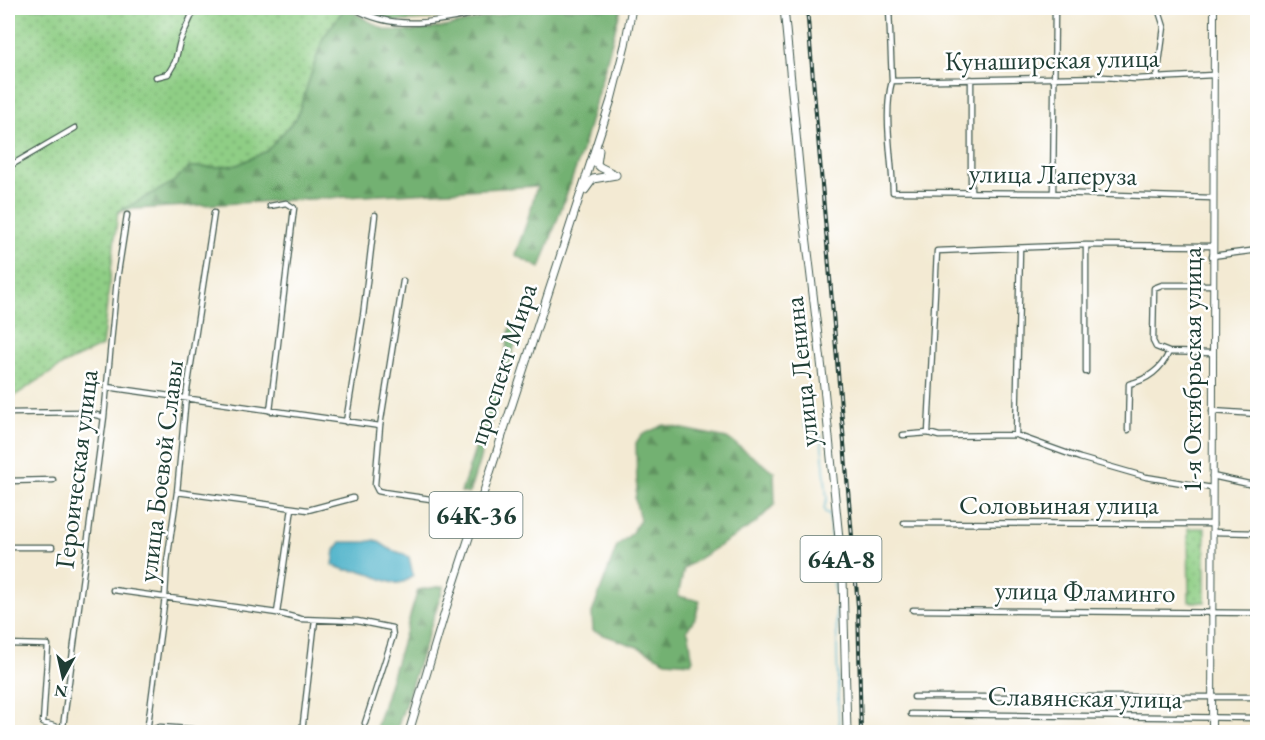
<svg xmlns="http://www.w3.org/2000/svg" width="1265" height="740" font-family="'EB Garamond',serif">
<defs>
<pattern id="green-dots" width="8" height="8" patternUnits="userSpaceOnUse" patternTransform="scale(1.5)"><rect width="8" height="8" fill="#8fce85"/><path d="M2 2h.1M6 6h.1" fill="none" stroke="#74a86e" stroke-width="1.8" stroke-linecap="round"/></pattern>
<pattern id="forest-firs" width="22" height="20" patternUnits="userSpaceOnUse" patternTransform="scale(1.5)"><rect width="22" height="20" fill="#73b172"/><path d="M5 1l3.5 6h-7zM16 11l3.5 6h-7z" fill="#5e915e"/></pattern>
</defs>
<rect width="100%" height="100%" fill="#fff"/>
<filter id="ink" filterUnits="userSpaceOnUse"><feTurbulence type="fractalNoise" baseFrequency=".0167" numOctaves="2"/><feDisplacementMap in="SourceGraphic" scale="12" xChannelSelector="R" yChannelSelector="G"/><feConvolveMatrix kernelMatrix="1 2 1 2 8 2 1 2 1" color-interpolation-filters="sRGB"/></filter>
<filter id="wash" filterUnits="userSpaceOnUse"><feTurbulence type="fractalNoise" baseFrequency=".008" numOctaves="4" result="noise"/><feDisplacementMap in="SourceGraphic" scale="24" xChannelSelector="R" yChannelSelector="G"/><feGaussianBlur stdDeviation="1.35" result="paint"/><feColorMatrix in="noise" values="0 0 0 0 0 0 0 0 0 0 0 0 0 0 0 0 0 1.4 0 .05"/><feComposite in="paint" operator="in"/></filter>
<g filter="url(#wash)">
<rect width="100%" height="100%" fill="#f3ead3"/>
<path fill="url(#green-dots)" stroke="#57865c" stroke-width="1.5" d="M8,8H345L323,38L297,117L267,151L237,165L216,167H189L172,183L118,212L102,346L64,364L8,400Z
M1188,528H1205V602H1189Z"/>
<path fill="url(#forest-firs)" stroke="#497753" stroke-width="1.5" d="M345,8L385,30L414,31L444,27L529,8H621L582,151L540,268L515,255L527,222L537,186L135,209L118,212L172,183L189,167H216L237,165L267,151L297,117L323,38Z
M358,8H483L425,20L390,22Z
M510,328H516L518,335L469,494L461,492L504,362Z
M664,425L727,438L774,472L775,504L756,523L684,568L678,596L700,601L695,618L687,630C692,640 689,648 693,659L691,663L666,661L640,648L593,631L592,613L617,546L631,534L640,520L635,499L637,488L636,443L641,435Z
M444,586L396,732H375L418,590Z"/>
<path fill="#49b0c8" stroke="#34767e" stroke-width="1.5" d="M375,540C382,543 388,549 394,551C400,553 403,552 409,557L413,575C398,592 382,578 365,572C359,570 353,571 346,570C342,569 337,567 333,565L335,550L341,542H365Z"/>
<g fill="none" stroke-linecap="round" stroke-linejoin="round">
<path stroke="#49b0c8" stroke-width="1.5" d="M804,406L805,392
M804,419L805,426L821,436L827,499L824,508L825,513H829L835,596
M836,608L839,732"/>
</g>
</g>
<g filter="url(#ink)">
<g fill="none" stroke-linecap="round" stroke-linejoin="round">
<defs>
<path id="street" d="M354,8C398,35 450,19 498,8
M889,8L892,81C883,114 892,158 893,192L1053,193L1212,198
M156,77L168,74L175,62L180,41L195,8
M1157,78L1164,27L1158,8
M971,79V192
M892,81L1103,77L1136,79L1213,75
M8,167L75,128
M1053,193L1055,8
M270,206L286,203L294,208L270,411
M1212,256L1258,250
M403,281L380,426L375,485L378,491L383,492L478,506
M1212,353L1169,352L1156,347L1153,341L1154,288L1162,285H1212
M1086,372V245
M107,387L380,426
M1212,411L1258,414
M8,413L84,412L104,417
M346,422L363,316L375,215
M1128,430L1129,384C1147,380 1162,369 1169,352
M928,433L937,251L1086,245L1212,246
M903,435L928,433L939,436L1016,435L1080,458L1146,477L1212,488
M1016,435L1020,248
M1212,476L1258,486
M8,481L53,480
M177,492L308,510L353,498
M904,523L1213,524
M1213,532L1258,533
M8,547H52
M113,590L277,613L301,619L357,621L392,628L393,636L365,723
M913,610L1258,613
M277,613L292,508
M8,644L48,645L43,723L75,732
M914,697H1258
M911,714L1258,718
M63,727L104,417L117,279L127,215
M147,731L160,727L232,732
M147,732L165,597L167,562L177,492L186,397L214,213
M302,732L315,620"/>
<path id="secondary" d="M1212,732L1214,8"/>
<path id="primary" d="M784,8L804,218L824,387L843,579L847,732
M599,150L597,164L600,167L616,175
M585,190L593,179L616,175
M409,732L448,602L611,100L625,45L632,8"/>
</defs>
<use href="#street" stroke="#3f574c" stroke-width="7"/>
<use href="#secondary" stroke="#3f574c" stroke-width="8"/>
<use href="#primary" stroke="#3f574c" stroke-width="9"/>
<use href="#street" stroke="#fff" stroke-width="4.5"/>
<use href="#secondary" stroke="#fff" stroke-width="6"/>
<use href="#primary" stroke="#fff" stroke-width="7"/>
<defs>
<path id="rail" d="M807,8L854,560L858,606L861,732"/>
</defs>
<use href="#rail" stroke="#1f3d34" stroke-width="4"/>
<use href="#rail" stroke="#fff" stroke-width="1.5" stroke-dasharray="4.5" stroke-linecap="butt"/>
</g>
</g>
<g text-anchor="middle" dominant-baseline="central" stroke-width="5" stroke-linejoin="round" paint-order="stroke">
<g fill="#fff" stroke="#627771" stroke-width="1.5">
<rect x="429.5" y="492" width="93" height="46" rx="4.5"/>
<rect x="800.5" y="536" width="81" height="46" rx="4.5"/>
</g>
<g font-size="26" font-weight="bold" fill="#1f3d34">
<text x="476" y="515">64К-36</text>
<text x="841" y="559">64А-8</text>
</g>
<g font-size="27" fill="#1f3d34" stroke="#fff">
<text transform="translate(1052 59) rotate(-1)">Кунаширская улица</text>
<text transform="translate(1053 174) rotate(1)">улица Лаперуза</text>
<text transform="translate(502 364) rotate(-72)">проспект Мира</text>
<text transform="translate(1191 370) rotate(-90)">1-я Октябрьская улица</text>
<text transform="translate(801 372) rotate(-96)">улица Ленина</text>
<text transform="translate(76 469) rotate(-83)">Героическая улица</text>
<text transform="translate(160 471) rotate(-83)">улица Боевой Славы</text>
<text x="1059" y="504">Соловьиная улица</text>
<text transform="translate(1085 591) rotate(1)">улица Фламинго</text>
<text transform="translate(1085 697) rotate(1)">Славянская улица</text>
</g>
</g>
<rect width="1265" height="740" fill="none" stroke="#fff" stroke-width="30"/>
<g transform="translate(63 677) rotate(188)" stroke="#ffffff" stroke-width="4.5" paint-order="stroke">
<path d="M0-4.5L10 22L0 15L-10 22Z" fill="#1f3d34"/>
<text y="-9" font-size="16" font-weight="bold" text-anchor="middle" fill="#1f3d34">N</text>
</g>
</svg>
